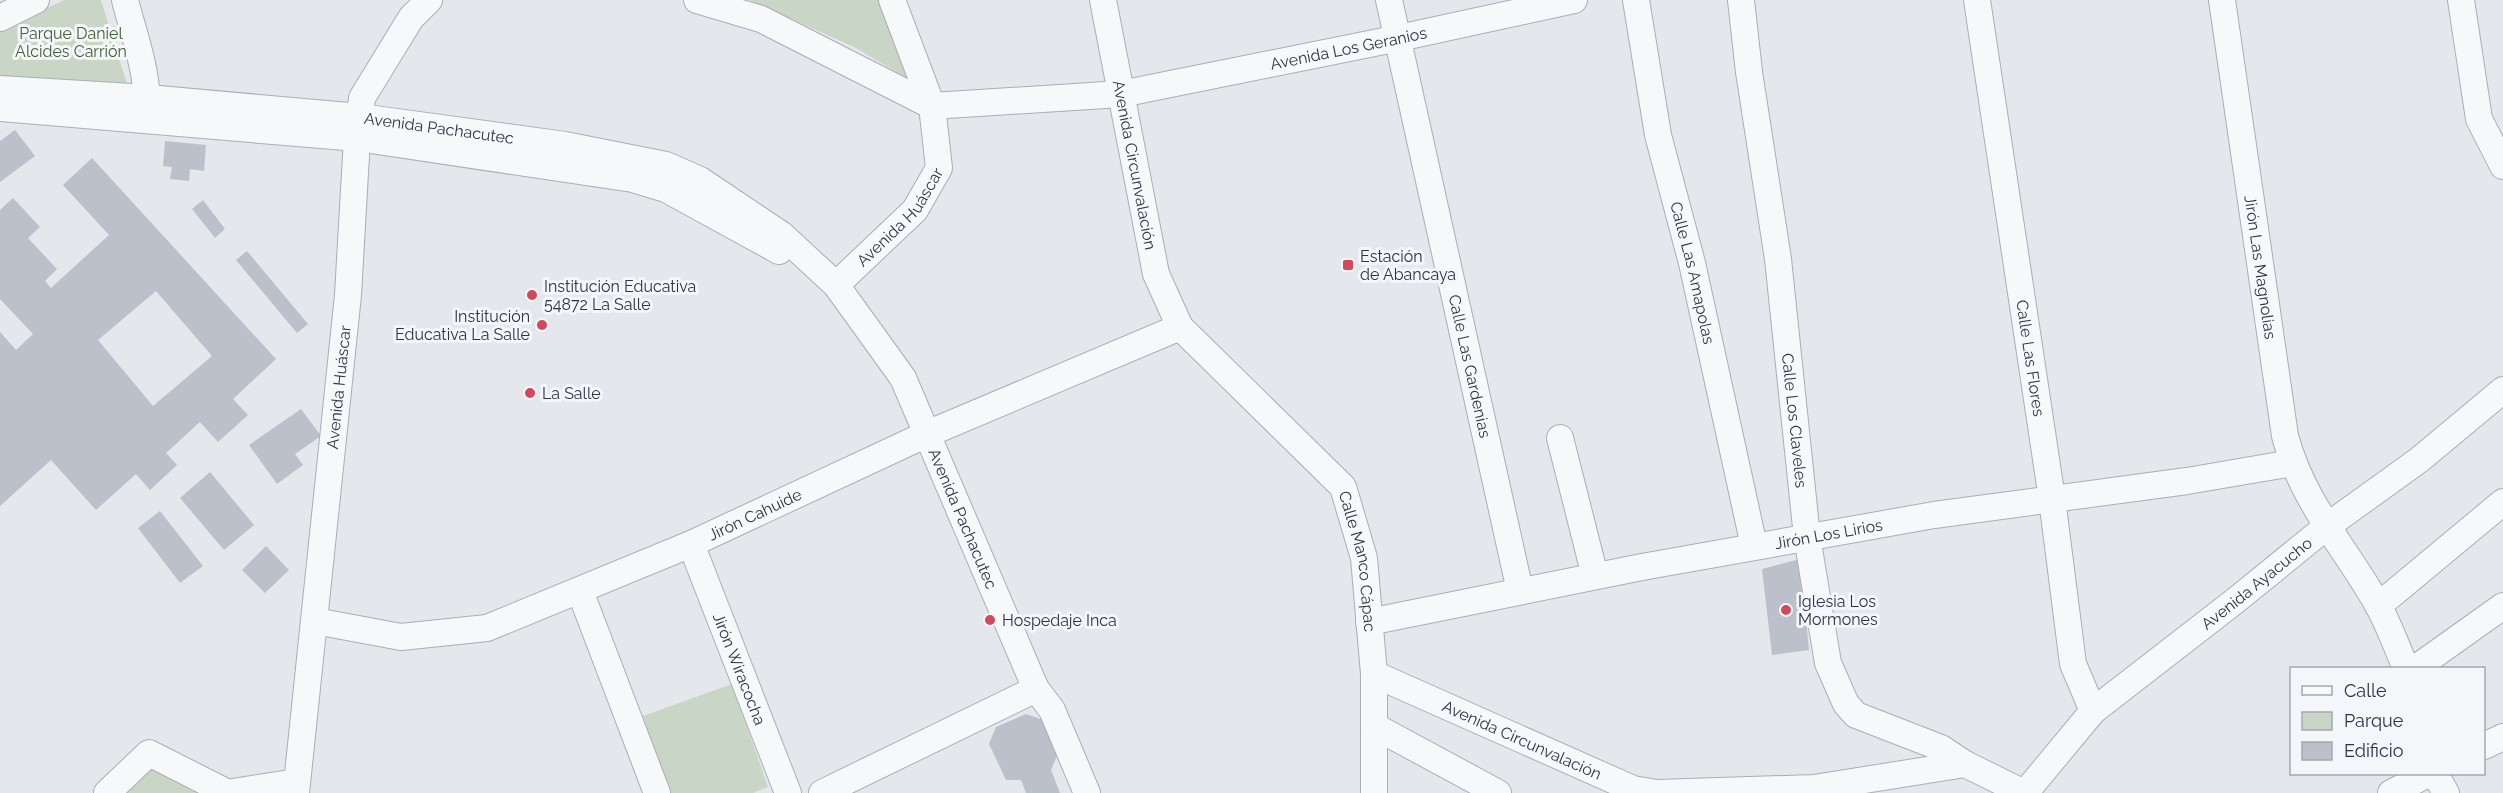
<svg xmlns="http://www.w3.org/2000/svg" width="2503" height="793" font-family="Raleway,sans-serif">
<rect width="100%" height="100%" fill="#e4e7ec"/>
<path fill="#c9d6c5" d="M64,0H101L128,87L0,78V31Z
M749,0H878L912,81L854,47Z
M732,684L768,787L753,793H669L643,716Z
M145,766L204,793H119Z"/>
<path fill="#bbc0ca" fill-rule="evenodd" d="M15,130L35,156L0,182V141Z
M165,141L206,145L204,171L190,169L189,181L170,179L172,167L163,166Z
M92,158L276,359L233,399L248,415L218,442L200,422L166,453L177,465L150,490L136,474L96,510L51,460L0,506V332L16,350L33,334L0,299V210L13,198L40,227L28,238L57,269L45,281L51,288L109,235L63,185ZM156,291L212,356L153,406L98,340Z
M203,200L225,229L215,238L192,209Z
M247,251L308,324L297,333L236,260Z
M301,409L321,436L295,454L303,465L277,484L249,445Z
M210,472L254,525L224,550L180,498Z
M160,511L203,566L180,583L138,528Z
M266,546L289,570L265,593L242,570Z
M1800,559L1809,650L1772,655L1762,569Z
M1026,714L1052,723L1061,746L1051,770L1060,793H1026L1021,780H1006L989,744L996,727Z"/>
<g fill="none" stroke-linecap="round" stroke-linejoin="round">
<defs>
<g id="minor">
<path d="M125,0C134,36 150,76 146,114"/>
<path id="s1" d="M697,0L761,19L932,106L1121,94L1399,38L1574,0"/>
<path id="s2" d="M1103,0L1156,274L1180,327L1343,487L1364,558L1374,674V793"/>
<path id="s3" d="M1389,0L1520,591"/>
<path id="s4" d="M1636,0L1658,135L1692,263L1754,546"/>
<path id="s5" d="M1741,0L1749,72L1778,259L1807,537L1828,663L1846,704L1856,715L1941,748L1965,764"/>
<path id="s6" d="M1977,0L2052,499L2073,664L2093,711"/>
<path id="s7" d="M2222,0L2285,436C2303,503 2345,547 2378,605C2389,625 2397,648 2406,668"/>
<path d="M2461,0L2479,119L2503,166"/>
<path d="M0,18L36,0"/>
<path id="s8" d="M0,89L148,98L360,117L565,145L666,165L700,180L782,235L836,285L903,378L1036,689L1052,710L1087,793"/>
<path d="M0,108L357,138L633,179L666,189L779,251"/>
<path id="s9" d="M836,285L915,210L939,168L932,106L892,0"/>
<path d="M1560,438L1595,576"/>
<path id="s10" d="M691,544L788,793"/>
<path d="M580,591L657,793"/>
<path d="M2378,606L2503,502"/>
<path id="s11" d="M315,621L401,637L487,628L691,544L927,434L1180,327"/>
<path id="s12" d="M1369,622L1642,567L1934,515L2187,481L2292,463"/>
<path d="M2416,668L2503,606"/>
<path id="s13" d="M1374,674L1633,789L1657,793L1814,788L1965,764L2024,793"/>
<path d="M1374,726L1498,793"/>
<path d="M2484,746L2503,737"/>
<path d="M2435,774L2446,793"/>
<path d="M107,793L149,753L226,792"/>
<path d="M226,793L297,782"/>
<path id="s14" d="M296,793L348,295L357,138L362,98L411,18L429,0"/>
<path d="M822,793L1036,689"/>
<path id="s15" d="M2025,793L2093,711L2235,601L2326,527L2419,460L2503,390"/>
<path d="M2391,793L2428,774"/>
</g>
</defs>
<use href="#minor" stroke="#a9aeb7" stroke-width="28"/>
<use href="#minor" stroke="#f7f8fa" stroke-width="26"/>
</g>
<g fill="#d1495b" stroke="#f4f6f9" stroke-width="2">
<rect x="1342" y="259" width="12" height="12" rx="3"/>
<circle cx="532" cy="295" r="6"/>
<circle cx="542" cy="325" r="6"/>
<circle cx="530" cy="393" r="6"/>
<circle cx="1786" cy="610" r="6"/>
<circle cx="990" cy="620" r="6"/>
</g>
<g text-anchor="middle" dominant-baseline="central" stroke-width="6" stroke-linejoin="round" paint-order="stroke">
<g font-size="16" fill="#3f6138" stroke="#f4f6f9">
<text x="71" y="33">Parque Daniel<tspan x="71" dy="18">Alcides Carrión</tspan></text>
</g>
<g font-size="16" fill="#2b3445" stroke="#f4f6f9">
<text stroke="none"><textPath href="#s1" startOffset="680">Avenida Los Geranios</textPath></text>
<text stroke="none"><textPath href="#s8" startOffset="441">Avenida Pachacutec</textPath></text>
<text stroke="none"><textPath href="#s2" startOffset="168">Avenida Circunvalación</textPath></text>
<text stroke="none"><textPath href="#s9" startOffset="94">Avenida Huáscar</textPath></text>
<text stroke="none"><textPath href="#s7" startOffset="270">Jirón Las Magnolias</textPath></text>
<text stroke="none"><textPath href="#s4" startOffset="279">Calle Las Amapolas</textPath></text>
<text stroke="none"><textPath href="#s6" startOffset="362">Calle Las Flores</textPath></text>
<text stroke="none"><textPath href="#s3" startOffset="375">Calle Las Gardenias</textPath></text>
<text stroke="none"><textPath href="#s14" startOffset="408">Avenida Huáscar</textPath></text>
<text stroke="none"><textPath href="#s5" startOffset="424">Calle Los Claveles</textPath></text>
<text stroke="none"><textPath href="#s11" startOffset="465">Jirón Cahuide</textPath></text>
<text stroke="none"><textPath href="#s8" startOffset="1148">Avenida Pachacutec</textPath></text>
<text stroke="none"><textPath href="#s12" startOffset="468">Jirón Los Lirios</textPath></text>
<text stroke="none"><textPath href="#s2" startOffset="642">Calle Manco Cápac</textPath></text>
<text stroke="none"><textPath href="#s15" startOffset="314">Avenida Ayacucho</textPath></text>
<text stroke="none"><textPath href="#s10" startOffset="134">Jirón Wiracocha</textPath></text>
<text stroke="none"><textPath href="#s13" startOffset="162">Avenida Circunvalación</textPath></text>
</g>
<g font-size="16" fill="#2b3445" stroke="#f4f6f9" text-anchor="start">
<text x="1360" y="256">Estación<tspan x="1360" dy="18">de Abancaya</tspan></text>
<text x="544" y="286">Institución Educativa<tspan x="544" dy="18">54872 La Salle</tspan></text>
<text x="530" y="316" text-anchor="end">Institución<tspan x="530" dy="18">Educativa La Salle</tspan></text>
<text x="542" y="393">La Salle</text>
<text x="1798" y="601">Iglesia Los<tspan x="1798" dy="18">Mormones</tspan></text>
<text x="1002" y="620">Hospedaje Inca</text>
</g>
</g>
<rect x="2290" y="667" width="195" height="108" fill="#f4f6f9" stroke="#a4a8b1" stroke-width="1.5"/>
<rect x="2302" y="686" width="30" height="9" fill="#f7f8fa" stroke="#a4a8b1" stroke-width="1.5"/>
<text x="2344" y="697" font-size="18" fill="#2b3445">Calle</text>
<rect x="2302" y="712" width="30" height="18" fill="#c9d6c5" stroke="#a4a8b1" stroke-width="1.5"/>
<text x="2344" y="727" font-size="18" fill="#2b3445">Parque</text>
<rect x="2302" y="742" width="30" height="18" fill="#bbc0ca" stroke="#a4a8b1" stroke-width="1.5"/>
<text x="2344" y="757" font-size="18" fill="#2b3445">Edificio</text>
</svg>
